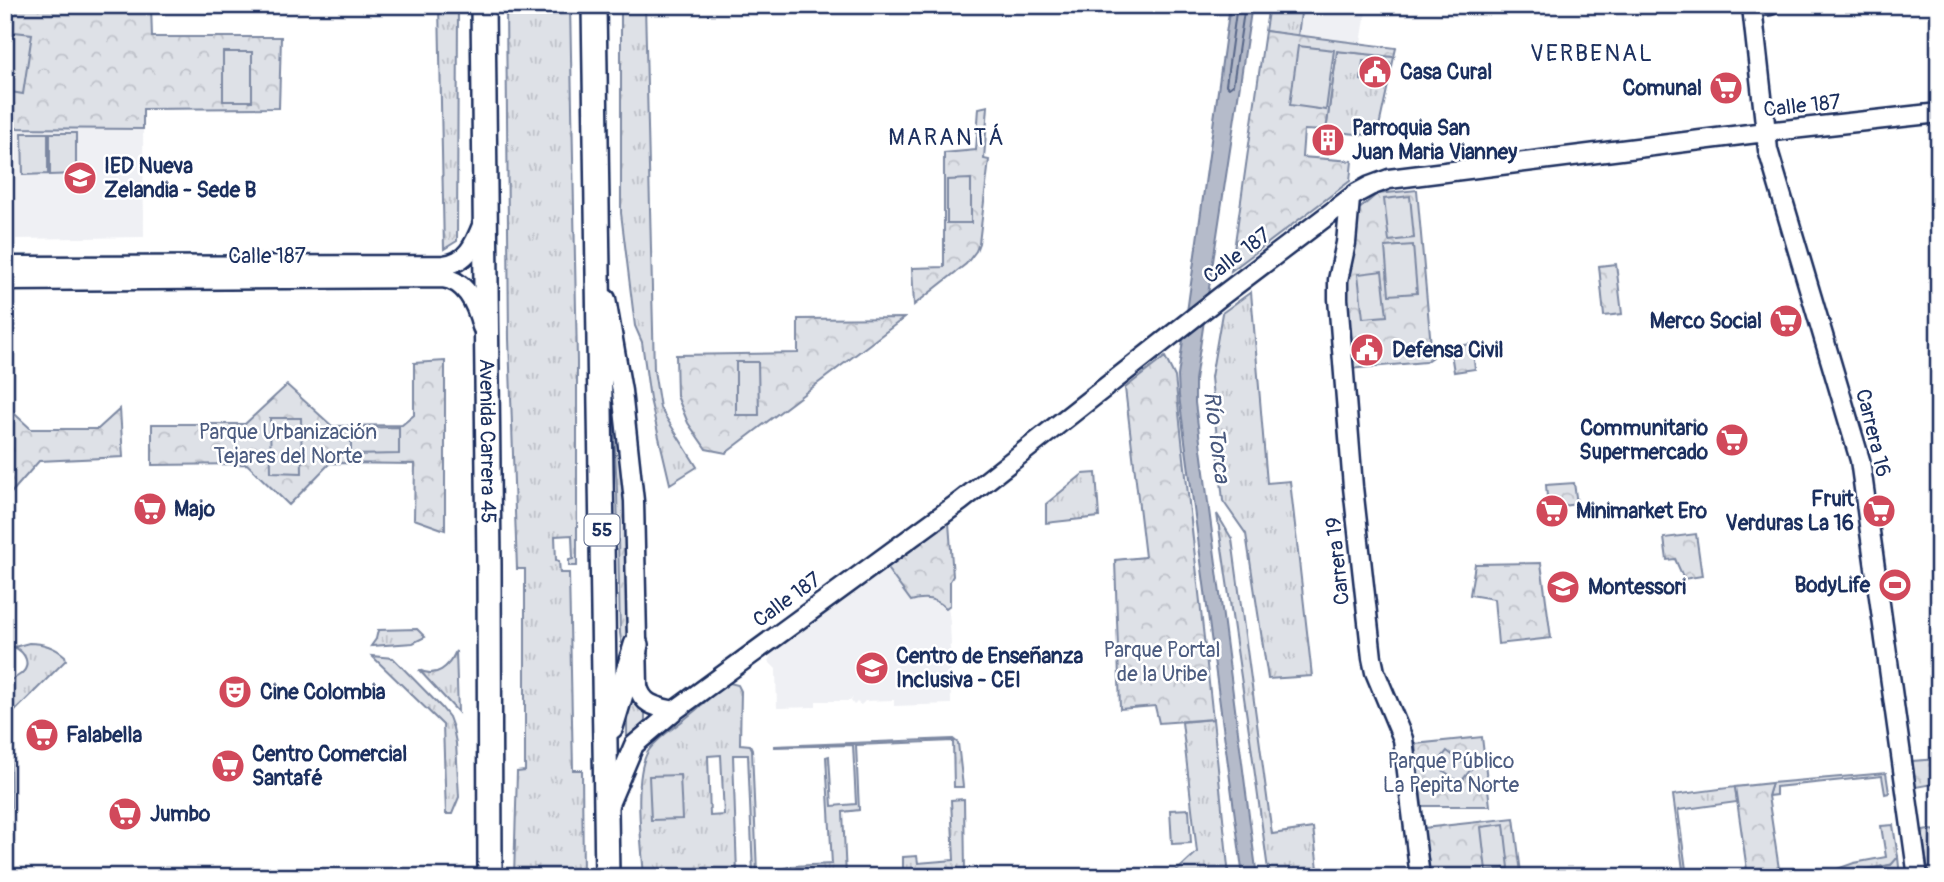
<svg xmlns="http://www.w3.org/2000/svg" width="1944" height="882" font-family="Pangolin,sans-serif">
<defs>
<pattern id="grass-tufts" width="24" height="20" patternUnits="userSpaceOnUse" patternTransform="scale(1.75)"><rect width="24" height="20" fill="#dee1e7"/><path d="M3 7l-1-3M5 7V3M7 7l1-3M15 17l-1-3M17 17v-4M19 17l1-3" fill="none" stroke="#bec1c9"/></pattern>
<pattern id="park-crowns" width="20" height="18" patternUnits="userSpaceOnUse" patternTransform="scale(1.75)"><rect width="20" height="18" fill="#dee1e7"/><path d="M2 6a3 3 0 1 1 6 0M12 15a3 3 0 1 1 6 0" fill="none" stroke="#bec1c9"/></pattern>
</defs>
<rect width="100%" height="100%" fill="#fff"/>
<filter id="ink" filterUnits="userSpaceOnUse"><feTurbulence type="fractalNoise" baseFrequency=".0143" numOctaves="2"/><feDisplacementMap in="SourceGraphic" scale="14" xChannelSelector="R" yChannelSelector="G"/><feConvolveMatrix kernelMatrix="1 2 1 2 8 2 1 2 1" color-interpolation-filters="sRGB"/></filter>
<g filter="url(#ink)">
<path fill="#eff0f4" d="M1302,5H1367L1361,44L1298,36Z
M16,129H143L144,237L16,239Z
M949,523L953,576L950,581V605L948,606L950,622L951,645L949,647H950L951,704L894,706V700L865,701L861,705L857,702L854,705L851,701L853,697L850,701H816V707L777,708L776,669L768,661L780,638L821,610L825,614L831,607L829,603L835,599L838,602L844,599L849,596L847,592Z"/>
<path fill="url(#grass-tufts)" stroke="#7c88a2" stroke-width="2" fill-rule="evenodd" d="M439,5H458L457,241L444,249Z
M506,5H570L577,361V566H569V560L573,559L572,535L555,536L556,560L559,561L560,573H569L573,770H582L583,877H514L517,772L525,771V569H517L509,339Z
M621,5H645L654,370L660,408L697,467L670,484L650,399L642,342L635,326L621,213Z
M1269,5H1302L1298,36L1265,31Z
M1337,51L1394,57L1377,136L1326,131ZM1363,61L1390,63L1388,83L1361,80Z
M1251,292L1267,483L1290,481L1312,676L1268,679L1246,534L1223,501L1211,377L1222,313Z
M612,390L625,466L629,631L624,663L620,633L617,491Z
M1096,473L1099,517L1046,523V504L1083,474Z
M1217,514L1232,539L1272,834L1313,828L1319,877H1269L1250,738Z
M417,629L425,637L413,643L371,646L376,639L378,630Z
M29,643C43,643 55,647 65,656L66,660L10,716L11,808H5V683C10,680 16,678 21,674C32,665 25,652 14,647Z
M456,651L458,712L419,670C436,679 449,667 456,651Z
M372,656L393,658L441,707L449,717L453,728L456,743L459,797L452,814H446L443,725Z
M726,682L738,685L741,691L740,744L750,745L752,749L757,873L776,871L792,866L832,864L826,757L829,756L832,806L856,804L853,745L775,747V746L953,739L958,743L963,787H954L953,741L856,745L859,810L843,812L846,877H765L753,873L748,755H733L737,874L706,877H644C642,846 632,774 649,750C658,737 674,728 686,718C700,707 713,695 726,682ZM721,755L724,815L710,816L708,756Z
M631,689L638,707L645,713V725L627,743V705Z
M1213,719L1229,877H1170L1197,852L1182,722Z
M1886,773L1889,793L1885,794L1882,776L1776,787V795L1768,796L1772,783Z
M1735,787L1737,802L1678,810L1687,877H1684L1673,795Z
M964,799L965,872L964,875L903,877V857L917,856L918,863L954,860L951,800Z
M1893,825L1898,857L1894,864L1853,872L1837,877H1815L1854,863L1886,857L1881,826Z
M1929,830L1939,831V877H1930L1928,871L1922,831Z"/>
<path fill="url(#park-crowns)" stroke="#7c88a2" stroke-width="2" d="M5,5H25L76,12L78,5H151L152,37H281L279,108L143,109V129L5,128Z
M1265,31L1396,48L1394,57L1337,51L1326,131L1304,130L1302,157L1352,161L1350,181L1231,271Z
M988,106L984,159L989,160L979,243L976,251L966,264L914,305L912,268L944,267V153L976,150L979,108Z
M1417,190L1432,357L1425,362L1349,369L1342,298L1357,211L1377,194Z
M1616,264L1622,314L1604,316L1599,266Z
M904,318L726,453L706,449L688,423L677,396L676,355L798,353V319Z
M1472,344L1475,369L1454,372L1450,347Z
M1165,357L1175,377L1213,719L1159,723L1155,706L1120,709L1115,560L1145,557L1125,388Z
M445,361V530L414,519L415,464L330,463L289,505L247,464L152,465V424H245L287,385L332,426L402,425L414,415V363Z
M5,405L31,429H98L120,409L123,457L39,461L5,500Z
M1574,483L1577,504L1548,508L1546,485Z
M947,521L949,523L953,576L950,581V605L946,608C936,598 923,597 911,601L883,563Z
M1696,534L1702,576L1684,579L1675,559L1667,560L1664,538Z
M1541,563L1551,638L1498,644L1494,599L1470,595L1475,564Z
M1482,737L1490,806H1422L1415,744Z
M1939,759V783L1916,787L1912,761Z
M1772,783L1768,796L1779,869L1783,877H1748L1735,787Z
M1514,818L1521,873L1494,877H1429L1424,828Z
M1898,857L1900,877H1837L1853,872L1891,865Z"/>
<path fill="#dee1e7" stroke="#7c88a2" stroke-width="2" d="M5,31L32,34L23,94L5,91Z
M1298,46L1334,50L1326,110L1290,105Z
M223,52H252V101H223Z
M22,133H48V174L23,175Z
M50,133H76V174L50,175Z
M971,179V223H947V180Z
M1410,196L1414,238L1389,241L1384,199Z
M1413,245L1417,293L1389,295L1385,247Z
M1382,271L1387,316L1363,318L1358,274Z
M736,362H758L759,415H736Z
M270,418H301L302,473L271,472Z
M399,427V454L351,455V428Z
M1447,751L1471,769L1460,783L1436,765Z
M680,775L682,819L651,820L649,776Z
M1189,809L1191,843L1172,844L1170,810Z
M1504,824L1509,868L1486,871L1481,827Z"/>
<path fill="#b5bbca" stroke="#77839f" stroke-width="2" d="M1230,5H1252L1195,380V403L1257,877H1243L1179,396L1178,376Z"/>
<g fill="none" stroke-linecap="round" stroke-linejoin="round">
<path stroke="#596789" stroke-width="2" d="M1237,5L1226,85L1229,88L1233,85L1245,5"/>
<defs>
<path id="secondary" d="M1770,5L1752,7L1768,150L1860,460L1918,877
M1350,199L1346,243L1338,280V299L1353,487L1372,658L1375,672L1403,739L1420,877
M5,266L444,265C468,262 475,243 483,223
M5,281L443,278C467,281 477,306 482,327
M606,299L622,391L634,501L638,686C642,705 657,707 674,711
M609,804L634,745L674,711L961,501L1220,297L1357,193L1370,186L1389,179L1765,132L1939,113"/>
<g id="highway">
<path id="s1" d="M483,5L489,565L490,877"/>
<path d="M594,5L607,877"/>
<path d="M611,727L636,645"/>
</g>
</defs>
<use href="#secondary" stroke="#1b2f5e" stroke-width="23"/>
<use href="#highway" stroke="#1b2f5e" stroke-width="28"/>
<use href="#secondary" stroke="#fff" stroke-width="18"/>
<use href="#highway" stroke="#fff" stroke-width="23"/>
</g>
</g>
<defs>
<symbol id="civic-disc" viewBox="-11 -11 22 22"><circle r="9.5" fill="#d1495b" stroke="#fff"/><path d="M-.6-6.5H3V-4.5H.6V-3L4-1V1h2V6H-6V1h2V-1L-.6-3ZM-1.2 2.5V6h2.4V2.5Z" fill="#fff"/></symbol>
<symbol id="supermarket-disc" viewBox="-11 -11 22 22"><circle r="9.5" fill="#d1495b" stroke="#fff"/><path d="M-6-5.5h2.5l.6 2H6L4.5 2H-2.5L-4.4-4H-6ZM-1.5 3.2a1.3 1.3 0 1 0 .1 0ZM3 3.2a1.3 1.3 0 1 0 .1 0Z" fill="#fff"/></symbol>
<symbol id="building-disc" viewBox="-11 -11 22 22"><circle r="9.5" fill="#d1495b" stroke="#fff"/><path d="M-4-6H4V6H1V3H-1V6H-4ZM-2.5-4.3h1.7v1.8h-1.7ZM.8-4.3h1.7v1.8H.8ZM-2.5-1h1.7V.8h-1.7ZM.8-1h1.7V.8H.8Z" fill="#fff"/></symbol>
<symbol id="school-disc" viewBox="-11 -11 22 22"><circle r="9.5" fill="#d1495b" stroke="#fff"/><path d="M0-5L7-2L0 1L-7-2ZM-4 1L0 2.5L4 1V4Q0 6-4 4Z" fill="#fff"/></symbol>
<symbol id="stadium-disc" viewBox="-11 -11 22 22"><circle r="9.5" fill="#d1495b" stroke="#fff"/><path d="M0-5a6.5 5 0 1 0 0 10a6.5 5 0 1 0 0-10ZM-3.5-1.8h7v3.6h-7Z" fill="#fff"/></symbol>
<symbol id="theatre-disc" viewBox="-11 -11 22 22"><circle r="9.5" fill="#d1495b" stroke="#fff"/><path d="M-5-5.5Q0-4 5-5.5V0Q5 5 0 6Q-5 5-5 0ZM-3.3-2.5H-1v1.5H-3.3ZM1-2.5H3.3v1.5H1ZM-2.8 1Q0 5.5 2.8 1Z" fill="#fff"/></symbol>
</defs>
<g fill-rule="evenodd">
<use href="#civic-disc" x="1356" y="53" width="38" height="38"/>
<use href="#supermarket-disc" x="1707" y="69" width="38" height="38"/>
<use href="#building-disc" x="1309" y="121" width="38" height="38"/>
<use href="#school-disc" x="61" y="159" width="38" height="38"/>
<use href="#supermarket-disc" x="1767" y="302" width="38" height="38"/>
<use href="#civic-disc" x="1348" y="331" width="38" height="38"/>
<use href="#supermarket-disc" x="1713" y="421" width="38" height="38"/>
<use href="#supermarket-disc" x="131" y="490" width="38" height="38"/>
<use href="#supermarket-disc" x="1533" y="492" width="38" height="38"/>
<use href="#supermarket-disc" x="1860" y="492" width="38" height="38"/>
<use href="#stadium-disc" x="1876" y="566" width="38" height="38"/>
<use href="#school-disc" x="1544" y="568" width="38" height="38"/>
<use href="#school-disc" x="853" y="649" width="38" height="38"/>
<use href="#theatre-disc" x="216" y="673" width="38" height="38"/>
<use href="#supermarket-disc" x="23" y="716" width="38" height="38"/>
<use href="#supermarket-disc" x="209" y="747" width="38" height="38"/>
<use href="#supermarket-disc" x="106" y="795" width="38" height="38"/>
</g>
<g text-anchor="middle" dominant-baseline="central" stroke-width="5" stroke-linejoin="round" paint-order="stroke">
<rect fill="#fff" stroke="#5f6d8e" stroke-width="2" x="584.5" y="514.5" width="35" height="31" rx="5"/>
<g font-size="19" font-weight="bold" fill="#1b2f5e">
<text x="602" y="530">55</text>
</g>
<g font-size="21" font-weight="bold" fill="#1b2f5e" stroke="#fff" text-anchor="start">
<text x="1400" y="72">Casa Cural</text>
<text x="1702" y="88" text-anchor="end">Comunal</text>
<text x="1352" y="128">Parroquia San<tspan x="1352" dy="24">Juan Maria Vianney</tspan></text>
<text x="104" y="166">IED Nueva<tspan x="104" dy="24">Zelandia - Sede B</tspan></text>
<text x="1762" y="321" text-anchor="end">Merco Social</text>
<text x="1392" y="350">Defensa Civil</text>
<text x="1708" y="428" text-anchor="end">Communitario<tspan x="1708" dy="24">Supermercado</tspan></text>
<text x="1854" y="499" text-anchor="end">Fruit<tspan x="1854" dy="24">Verduras La 16</tspan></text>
<text x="174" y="509">Majo</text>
<text x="1576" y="511">Minimarket Ero</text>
<text x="1870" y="585" text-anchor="end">BodyLife</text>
<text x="1588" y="587">Montessori</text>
<text x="896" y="656">Centro de Enseñanza<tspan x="896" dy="24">Inclusiva - CEI</tspan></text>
<text x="260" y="692">Cine Colombia</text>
<text x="66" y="735">Falabella</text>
<text x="252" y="754">Centro Comercial<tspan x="252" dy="24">Santafé</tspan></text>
<text x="150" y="814">Jumbo</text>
</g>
<g font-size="21" fill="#1b2f5e" stroke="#fff">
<text transform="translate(1802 106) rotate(-6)">Calle 187</text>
<text x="267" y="256">Calle 187</text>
<text transform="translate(1237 256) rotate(-37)">Calle 187</text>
<text transform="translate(1873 433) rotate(76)">Carrera 16</text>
<text stroke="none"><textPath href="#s1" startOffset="436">Avenida Carrera 45</textPath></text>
<text transform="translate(1338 561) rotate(-96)">Carrera 19</text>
<text transform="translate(787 600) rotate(-36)">Calle 187</text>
</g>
<g font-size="21" fill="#4c5c80" stroke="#fff">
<text x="288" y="432">Parque Urbanización<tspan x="288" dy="24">Tejares del Norte</tspan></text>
<text x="1162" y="650">Parque Portal<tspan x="1162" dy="24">de la Uribe</tspan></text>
<text x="1451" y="761">Parque Público<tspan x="1451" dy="24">La Pepita Norte</tspan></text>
</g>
<g font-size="23" letter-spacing="2" fill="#1b2f5e" stroke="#fff">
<text x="1592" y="53">VERBENAL</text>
<text x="947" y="137">MARANTÁ</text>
</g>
<g font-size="23" font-style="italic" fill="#49597e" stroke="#fff">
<text transform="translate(1217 437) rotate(83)">Río Torca</text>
</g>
</g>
<rect width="1944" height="882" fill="none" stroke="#fff" stroke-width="28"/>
<rect x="14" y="14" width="1916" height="854" fill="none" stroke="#1b2f5e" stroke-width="2.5" filter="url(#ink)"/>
</svg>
